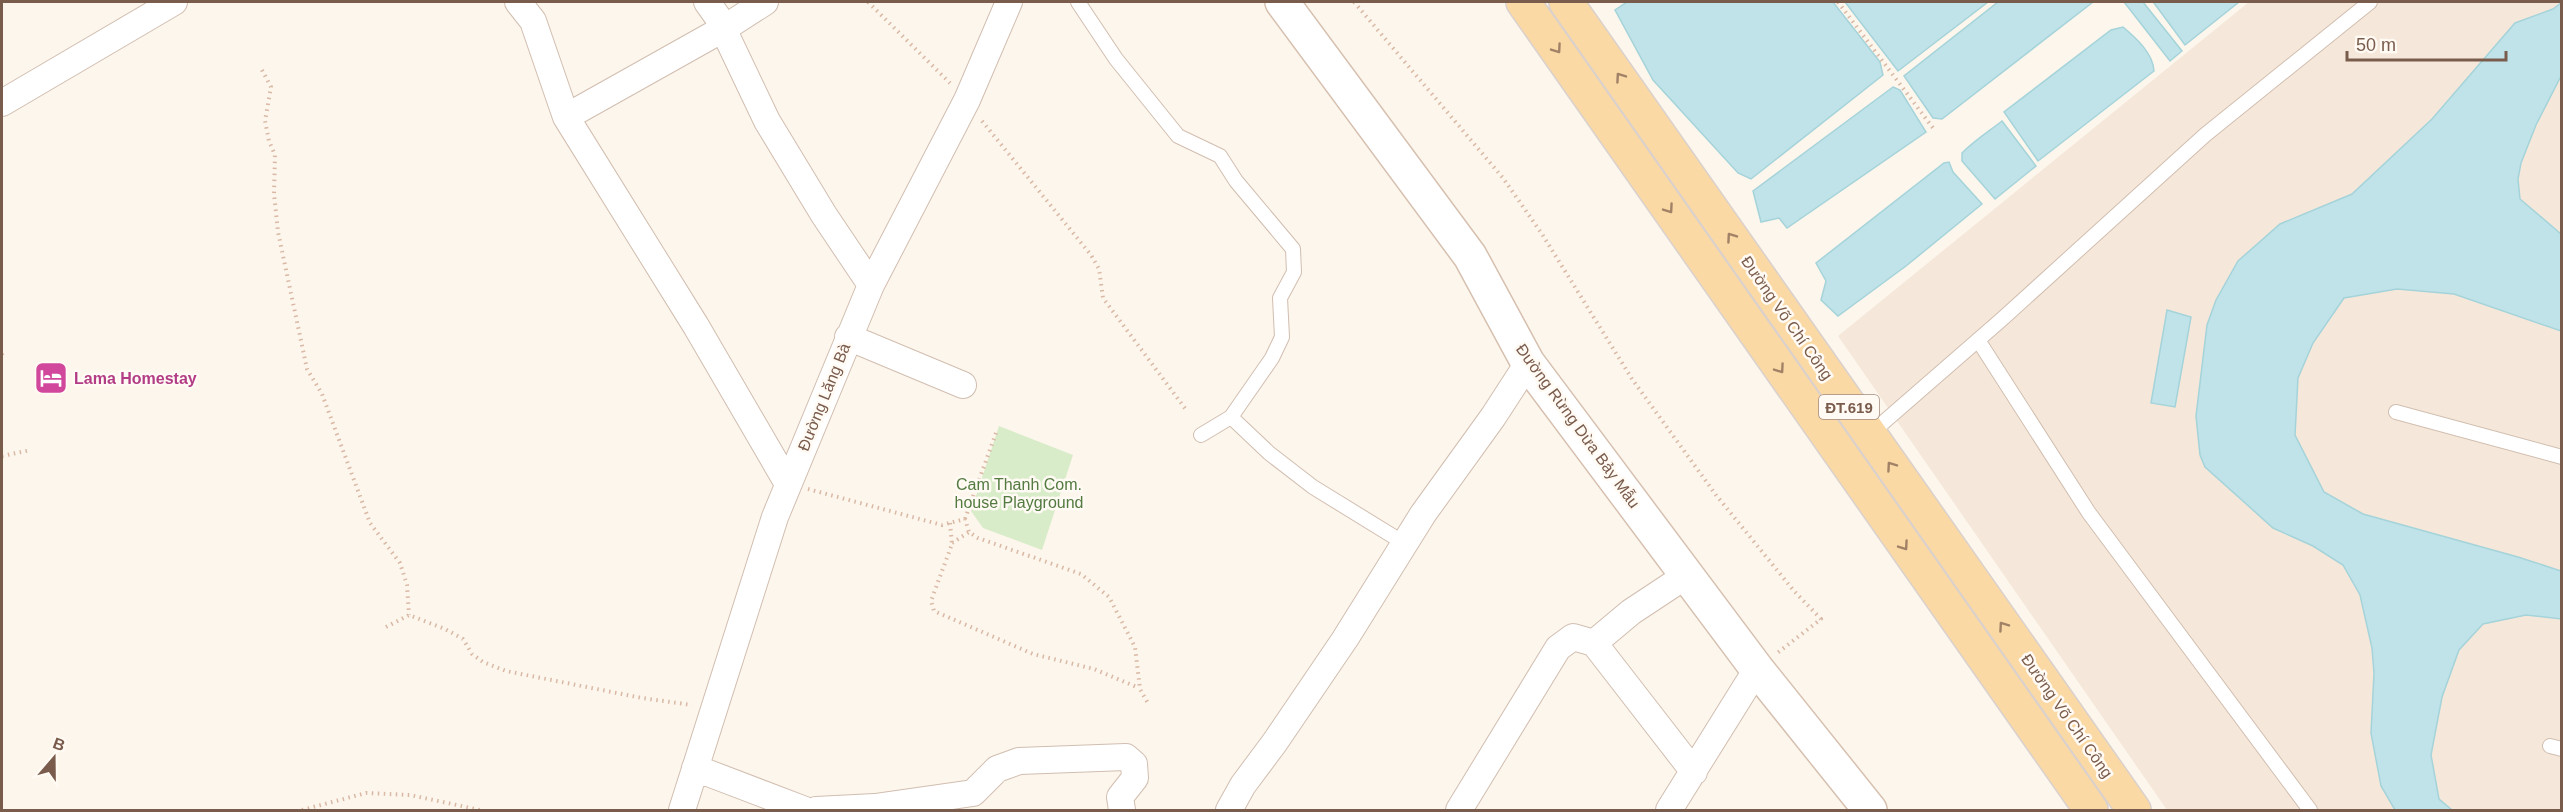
<svg xmlns="http://www.w3.org/2000/svg" width="2563" height="812" font-family="Helvetica,sans-serif">
<rect width="100%" height="100%" fill="#fdf6ec"/>
<path fill="#f5e8da" d="M2249,2H2561V810H2167L1838,336Z"/>
<path fill="#d8ecc9" d="M999,426L1073,455L1042,550L983,528L971,511Z"/>
<path fill="#bfe3e8" stroke="#a5d3da" stroke-width="1.5" d="M1627,2H1833L1880,62L1883,75L1751,179L1738,173L1653,80L1615,10Z
M1845,2H1988L1898,71Z
M1998,2H2093L1942,119L1933,118L1904,76Z
M2124,2H2143L2182,51L2170,61Z
M2155,2H2239L2185,45L2154,3Z
M2561,3V76L2536,125L2521,163L2518,179L2520,199L2561,234V331L2454,294L2397,289L2344,298L2313,343L2298,378L2295,435L2324,492L2363,514L2518,557L2561,571V619L2526,615L2483,624L2459,650L2442,697L2431,755L2439,799L2452,810H2395L2381,786L2371,733L2374,673L2372,648L2360,595L2343,565L2313,546L2273,528L2205,467L2200,455L2196,416L2207,325L2216,300L2238,261L2280,224L2352,194L2432,119L2515,23L2553,9Z
M2123,27C2136,38 2153,53 2154,71L2038,161L2004,112L2111,30Z
M1893,87L1900,90L1926,132L1787,228L1779,218L1761,222L1753,191Z
M2002,121L2036,166L1995,199L1962,161V153C1975,140 1988,132 2002,121Z
M1949,162L1953,172L1982,204L1906,266L1838,316L1821,300L1826,281L1816,263L1944,163Z
M2167,310L2191,317L2175,407L2151,403Z"/>
<g fill="none" stroke-linecap="round" stroke-linejoin="round">
<defs>
<path id="lane" d="M1078,2L1116,59L1178,136L1220,156L1236,181L1293,249L1294,272L1280,298L1282,337L1272,358L1231,417L1201,435
M1978,340L2089,513L2310,810
M2396,412L2562,457
M1231,417L1269,453L1313,487L1404,543
M1870,434L2001,320L2205,135L2370,2
M2550,746L2562,749"/>
<path id="street" d="M518,2L533,21L566,117L696,326L788,484
M707,2L717,16L767,121L824,215L871,285
M2,103L174,2
M566,117L723,29L765,2
M848,337L963,385
M1594,643L1631,612L1687,575
M695,768L805,810
M682,810L775,517L871,285L967,100L1009,2
M816,810L875,807L973,793L997,769L1019,761L1126,757L1134,764L1135,778L1120,797L1122,810
M1229,810L1243,785L1275,742L1345,639L1423,514L1493,417L1528,363
M1459,810L1558,648L1573,637L1594,643L1694,772
M1669,810L1757,669"/>
<path id="secondary" d="M1282,2L1470,256L1528,363L1757,669L1870,810"/>
<path id="primary" d="M1523,2L2091,810
M1566,2L2134,810"/>
</defs>
<use href="#lane" stroke="#d1beb0" stroke-width="16"/>
<use href="#street" stroke="#d1beb0" stroke-width="28"/>
<use href="#secondary" stroke="#d6c0b0" stroke-width="36"/>
<use href="#primary" stroke="#dad1cd" stroke-width="36"/>
<path stroke="#d9b8a5" stroke-width="4" stroke-dasharray="1.5 4.5" stroke-linecap="butt" d="M868,2L950,83
M1354,2L1503,178L1542,234L1632,379L1716,495L1794,591L1821,619L1776,654
M1838,2L1933,128
M262,70L271,87L265,121L269,141L275,155L274,194L278,232L307,369L322,394L370,523L400,563L407,585L409,615
M982,121L1091,255L1099,269L1103,298L1187,411
M2,354L3,357
M2,456L31,450
M808,489L942,525L965,519L969,532L978,538L1081,574L1109,597L1135,647L1140,689L1149,705
M965,519L996,433
M950,523L952,544L931,601L934,611L1033,654L1094,669L1139,688
M952,543L969,532
M386,627L409,615L445,629L463,639L472,654L483,662L506,671L642,698L692,705
M302,810L366,793L410,795L480,810"/>
<use href="#lane" stroke="#fff" stroke-width="14"/>
<use href="#street" stroke="#fff" stroke-width="26"/>
<use href="#secondary" stroke="#fff" stroke-width="33"/>
<use href="#primary" stroke="#fbd9a5" stroke-width="33"/>
</g>
<defs><path id="oneway-chevron" d="M-2-3.5L2.5 0L-2 3.5" fill="none" stroke-width="1.6" stroke-linecap="round" stroke-linejoin="round" transform="scale(1.5)"/></defs>
<g stroke="#a18267">
<use href="#oneway-chevron" transform="translate(1557 49) rotate(55)"/>
<use href="#oneway-chevron" transform="translate(1620 77) rotate(-125)"/>
<use href="#oneway-chevron" transform="translate(1669 209) rotate(55)"/>
<use href="#oneway-chevron" transform="translate(1731 237) rotate(-125)"/>
<use href="#oneway-chevron" transform="translate(1780 369) rotate(55)"/>
<use href="#oneway-chevron" transform="translate(1891 466) rotate(-125)"/>
<use href="#oneway-chevron" transform="translate(1904 546) rotate(55)"/>
<use href="#oneway-chevron" transform="translate(2003 626) rotate(-125)"/>
</g>
<defs>
<symbol id="hotel-square" viewBox="-11 -11 22 22"><rect x="-9" y="-9" width="18" height="18" rx="4" fill="#d1479c" stroke="#fffaf3"/><path d="M-6-4.5h1.5V1H6V5H4.5V3h-9V5H-6ZM-4 0a1.8 1.8 0 1 1 3.6 0ZM.5 0V-2.5h3Q6-2.5 6 0Z" fill="#fff"/></symbol>
</defs>
<g fill-rule="evenodd">
<use href="#hotel-square" x="32" y="359" width="38" height="38"/>
</g>
<g text-anchor="middle" dominant-baseline="central" stroke-width="5" stroke-linejoin="round" paint-order="stroke">
<rect fill="#fffaf3" stroke="#a28b7f" stroke-width="1.5" x="1819" y="395" width="60" height="24" rx="4.5"/>
<g font-size="15" font-weight="bold" fill="#7a5c4d">
<text x="1849" y="407">ĐT.619</text>
</g>
<g font-size="16" fill="#7a5c4d" stroke="#fffaf3">
<text transform="translate(1787 318) rotate(55)">Đường Võ Chí Công</text>
<text transform="translate(824 397) rotate(-68)">Đường Lăng Bà</text>
<text transform="translate(1578 426) rotate(54)">Đường Rừng Dừa Bảy Mẫu</text>
<text transform="translate(2067 716) rotate(55)">Đường Võ Chí Công</text>
</g>
<g font-size="16" font-weight="bold" fill="#b23c85" stroke="#fffaf3" text-anchor="start">
<text x="74" y="378">Lama Homestay</text>
</g>
<g font-size="16" fill="#537a41" stroke="#fffaf3">
<text x="1019" y="484">Cam Thanh Com.<tspan x="1019" dy="18">house Playground</tspan></text>
</g>
</g>
<rect width="2563" height="812" fill="none" stroke="#7a5c4d" stroke-width="6"/>
<g transform="translate(54 758) rotate(20)" stroke="#fffaf3" stroke-width="4.5" paint-order="stroke">
<path d="M0-4.5L10 22L0 15L-10 22Z" fill="#7a5c4d"/>
<text y="-9" font-size="16" font-weight="bold" text-anchor="middle" fill="#7a5c4d">B</text>
</g>
<path d="M2347 51v9h159v-9" fill="none" stroke="#7a5c4d" stroke-width="3"/>
<text x="2356" y="51" font-size="18" fill="#7a5c4d" stroke="#fffaf3" stroke-width="4.5" paint-order="stroke">50 m</text>
</svg>
